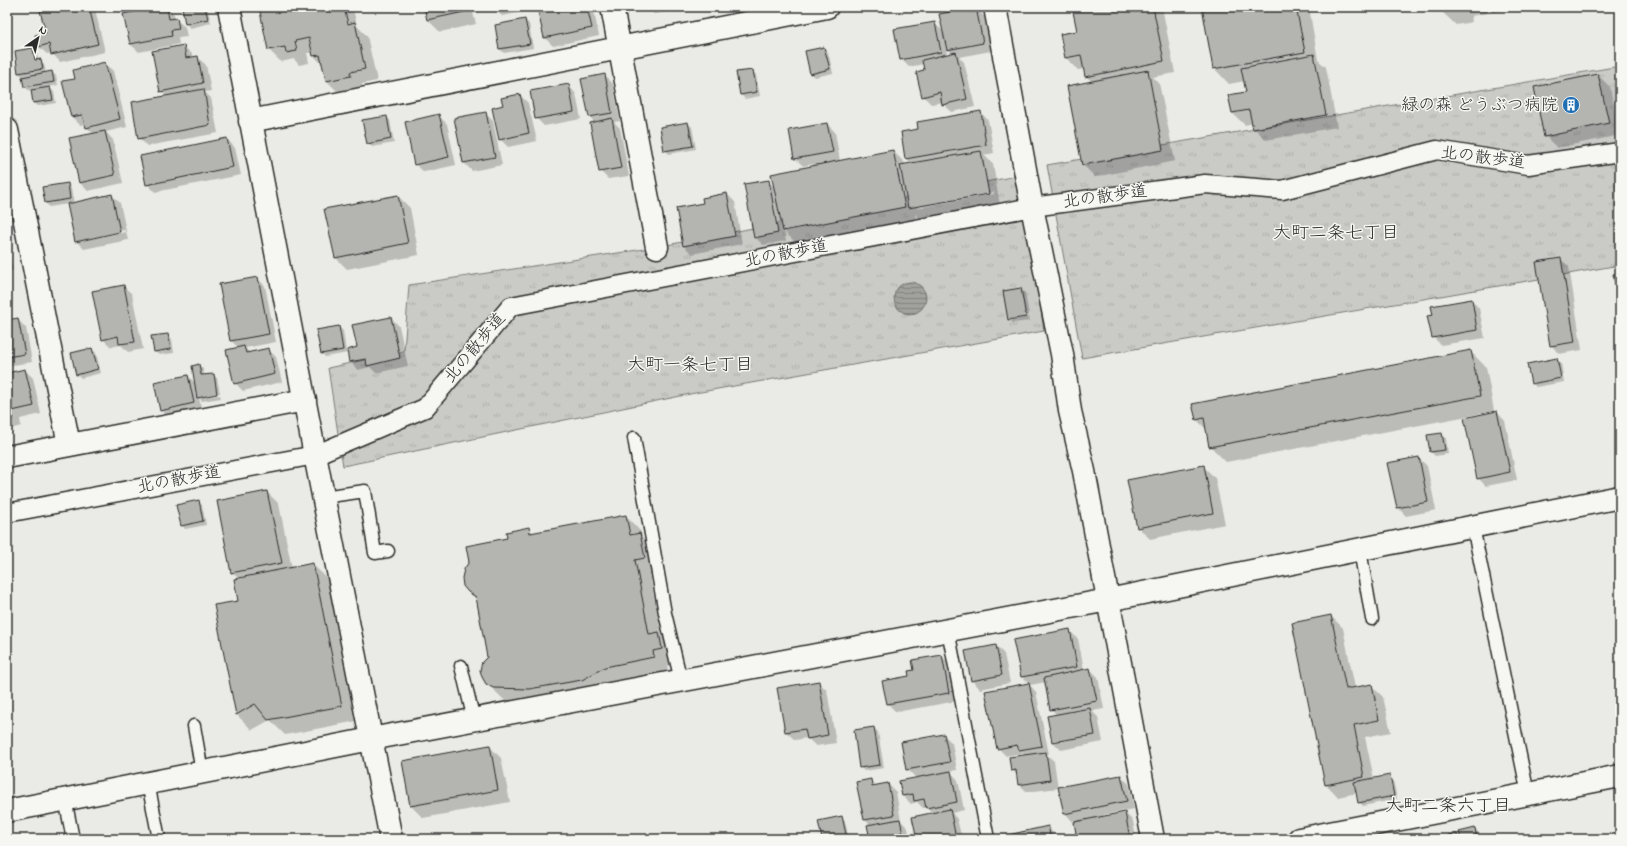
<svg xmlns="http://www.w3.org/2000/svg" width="1627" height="846" font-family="'Indie Flower','Klee One',sans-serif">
<defs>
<pattern id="grass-tufts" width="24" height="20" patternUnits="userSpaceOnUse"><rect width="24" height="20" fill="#cacac7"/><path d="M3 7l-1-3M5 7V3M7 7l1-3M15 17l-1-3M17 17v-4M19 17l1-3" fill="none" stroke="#aeaeab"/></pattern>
<pattern id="water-rules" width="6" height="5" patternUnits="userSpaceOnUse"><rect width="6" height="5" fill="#a1a19e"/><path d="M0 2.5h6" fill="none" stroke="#838381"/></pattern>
</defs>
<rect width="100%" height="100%" fill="#eaeae6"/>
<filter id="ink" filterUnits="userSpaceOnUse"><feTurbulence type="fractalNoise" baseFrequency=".025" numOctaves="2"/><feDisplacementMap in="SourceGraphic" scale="8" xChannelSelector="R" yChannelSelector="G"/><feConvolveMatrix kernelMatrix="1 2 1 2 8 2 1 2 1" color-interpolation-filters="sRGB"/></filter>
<g filter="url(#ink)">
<path fill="url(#grass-tufts)" stroke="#7a7a79" d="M1620,66V265L1082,358L1047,165Z
M1021,175L1044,331L695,393L343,466L328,368L404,351L409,285L657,247Z"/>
<path fill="url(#water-rules)" stroke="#727270" d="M894 298a16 16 0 1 1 32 0a16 16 0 1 1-32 0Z"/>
<path fill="#0003" fill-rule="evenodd" d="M61,7H93L95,9L105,52L60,62L52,53L47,54L38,46Z
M162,7H167L174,14L175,19L185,27L187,37L178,38L179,44L139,52L130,44Z
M183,7H207L211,23L190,28L186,24Z
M263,7H348L354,13L357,26L367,36L377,81L362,84V88L339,93L327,81L323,65L314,56L313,52L307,53L309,63L299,65L294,59L281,62L269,50L260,8Z
M425,7H499V9L523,7L524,12L502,16L495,9L473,13L476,24L440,32L428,20Z
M538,7H593L599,36L553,46L545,38Z
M647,7H697V8L654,14Z
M1073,7H1162L1175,73L1153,77L1159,83L1175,161L1095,177L1083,165L1092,82L1086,76L1085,69L1078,70L1066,58L1062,35L1078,32Z
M1203,7H1309L1318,60L1326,67L1337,127L1266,140L1254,128L1253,123L1245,125L1232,113L1247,93L1245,81L1229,84L1214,68Z
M1440,7H1521L1471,16L1472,22L1456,25L1440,10Z
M975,8L984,16L991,51L959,57L964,62L975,107L952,112L943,104V102L931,104L923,96L925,71L923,64L909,67L901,59L934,23L944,32ZM946,47L953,54L947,55Z
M525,20L529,24L533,48L504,53L500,49L496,26Z
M183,46L192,54V58L197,57L206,65L211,91L205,92L211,98L218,133L147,146L139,138L167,97L161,91Z
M824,48L828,52L833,73L815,77L811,73Z
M33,49L37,53L38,60H41L44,64L46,73L52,72L56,76L58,85L49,87L54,92L56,103L38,106L34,103L32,90H28L25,86L24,78L19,73Z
M105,63L113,71L127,127L106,132L113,140L123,183L88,191L80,183L94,134L86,127V124L80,125L72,117L64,82L76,79Z
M752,71L756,75L760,96L745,99L741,95Z
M605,75L613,84L620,121L614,122L620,128L629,176L608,179L600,171L595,123L590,117L582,80Z
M1598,75L1610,87L1620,135L1557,148L1545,136Z
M568,85L576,94L581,119L544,126L536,118Z
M520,95L528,103L537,141L508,147L500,139L504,106Z
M980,112L988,120L994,153L984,155L993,164L1000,206L921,220L915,214L916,219L796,243L784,231L786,241L763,245L755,237L768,181L775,188L813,166V164L803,166L795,158L827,124L835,132L840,161L893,151L905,163V165L912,164L906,158L919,130ZM994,192V194L917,208V206Z
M485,113L493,121L502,165L472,171L464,163Z
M439,116L447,124L456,165L424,172L415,164Z
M386,117L390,120L394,143L372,147L368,143Z
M688,123L692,127L696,149L669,154L665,150Z
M227,139L235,148L241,175L155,192L147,184Z
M67,184L71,188L74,203L112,195L120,203L128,240L84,249L76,241L68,204L49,207L46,203ZM125,230V232L80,241V239Z
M727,194L735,202L742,244L692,254L684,246L704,204Z
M398,196L410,208L419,255L347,269L335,257Z
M7,254L10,258L13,270L7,271Z
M1561,259L1569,267L1582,350L1559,354L1551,345Z
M257,278L265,286L276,342L245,348L250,353L268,349L276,357L282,382L243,391L235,383L239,348L231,341Z
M123,286L132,294L143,349L128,352L121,345L111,347L103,339Z
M1021,289L1025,293L1029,315L1010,319V321L1029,317L1030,321L1013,323L1009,320L1004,291Z
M1471,300L1479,308L1485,338L1441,345L1433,337L1434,315Z
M391,318L399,326L408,366L376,373L370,367L358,370L350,362L348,353L325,357L322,353L339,327L343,331L346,351L358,348Z
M18,320L26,328L32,362L7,366V321Z
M168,335L172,339L174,353L159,355L155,352Z
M92,349L96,353L101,373L81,378L77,374Z
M1471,352L1486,367L1494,411L1226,462L1210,446L1207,430L1196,419Z
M1557,359L1561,363L1564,382L1536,387L1532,383Z
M199,365L203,369L204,376L213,375L217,378L220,393L200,396V398L220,395L221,398L202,401L199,398L202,411L169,418L161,410L188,376L196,384Z
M25,370L33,378L41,414L20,419L21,426L7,430V374Z
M1497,412L1505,421L1517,480L1486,486L1478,478Z
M1442,434L1446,438L1448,454L1435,456L1431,452Z
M1419,458L1427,466L1436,510L1406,516L1398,508L1388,464Z
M1203,466L1215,478L1225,524L1150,539L1138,527Z
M267,492L279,504L292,569L313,565L329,580L357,721L285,735L270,720L252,730L237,715L215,606L239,602V579L232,572Z
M198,501L202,505L206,525L185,529L182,525Z
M626,516L641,532L642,537L655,550L660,573L650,576L662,636L674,649L677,664L667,666L669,673L509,703L503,699L487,683L488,657L477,600L469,592L508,539L529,528L534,534Z
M1331,616L1343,628L1355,688L1371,685L1383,697L1391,732L1365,737L1374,779L1389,776L1393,780L1397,799L1363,806L1359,802L1357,793L1338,797L1326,785Z
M1069,630L1078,639L1084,670L1090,669L1098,677L1104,709L1092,711L1098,717L1103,742L1061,750L1053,742L1057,715L1051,709L1046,682L1030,685L1036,692L1049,754H1046L1054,761L1058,788L1027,792L1019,784L1018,776L1012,770L1026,756L1022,753L1006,756L998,748L1029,684L1022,677L1014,641Z
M996,646L1004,654L1010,683L980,689L972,680Z
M942,656L950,664L957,701L896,712L888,704L910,677L916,671Z
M818,682L827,690L836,743L816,746L807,738L795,740L786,732Z
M874,728L878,732L884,768L864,771L860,767Z
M944,735L952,743L957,770L950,771L958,780L964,810L952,813L957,819L962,839H918L914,817L933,814L927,808H923L917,802L911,804L903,796L916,778L907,769Z
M489,746L501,758L510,802L423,818L411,806Z
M1121,776L1129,784L1134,809L1103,815L1104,817L1125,813L1133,821L1136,839H1078L1075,821L1073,822L1065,813Z
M870,780L876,786L888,784L896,792L901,821L908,828L910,839H871L870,825L865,820Z
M841,817L845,821L849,839H823Z
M1048,827L1056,836L1057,839H1000Z
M1475,829L1479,833L1480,839H1462Z"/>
<path fill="#b4b4b1" stroke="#2b2b2b" d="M56,7H89L98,44L51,55L49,44L38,47L35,35L46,33L40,11Z
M157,7H167L169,19L177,18L179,29L171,30L172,36L130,44L123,14Z
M182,7H205L208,19L185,24Z
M259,7H344L348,24L355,22L365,69L350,72L351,76L326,81L320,55L313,56L309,38L295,41L297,51L286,53L285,47L268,50Z
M424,7H463L464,12L427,20Z
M537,7H587L592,28L544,38Z
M976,7L983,43L947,50L939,14Z
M1072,7H1153L1164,61L1085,77L1081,55L1065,58L1060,34L1077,31Z
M1202,7H1296L1305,52L1213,69Z
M525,19L530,44L499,49L495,25Z
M935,22L941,52L900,60L894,29Z
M184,45L186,58L198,56L203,83L160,92L152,51Z
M824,47L830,69L810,74L805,51Z
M33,48L35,60L41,59L43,69L18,73L15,51Z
M956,52L967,99L942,105L940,92L922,97L916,72L924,70L922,60Z
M1314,54L1326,115L1253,129L1249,110L1232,113L1228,95L1246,92L1241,68Z
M105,62L120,119L86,128L82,115L71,117L62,81L75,79L73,70Z
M753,70L757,92L740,95L736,72Z
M1148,70L1163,150L1082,165L1067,86Z
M52,71L54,82L24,87L22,77Z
M605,74L612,113L589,117L581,79Z
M1598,74L1609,123L1544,137L1534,87Z
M569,84L574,112L535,119L530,91Z
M50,87L53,100L33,103L31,90Z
M204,89L210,125L138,139L132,102Z
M520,94L529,133L499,140L492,108L503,105L501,98Z
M981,111L986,145L905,159L901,132L918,129L917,122Z
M486,112L495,157L463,163L454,118Z
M439,114L449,157L414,165L405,122Z
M387,116L391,139L367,144L362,120Z
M612,118L621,168L599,172L590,123Z
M688,122L693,146L664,151L660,127Z
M827,123L833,152L794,159L789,130Z
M105,131L115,175L79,183L69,138Z
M227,138L233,167L146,185L140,156Z
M893,150L905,207L783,231L771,174Z
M981,151L989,194L908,208L900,165Z
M769,180L778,233L754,238L744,184Z
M68,183L70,199L45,203L42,187Z
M727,193L735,236L683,246L676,208L703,203L702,198Z
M112,194L120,232L75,242L67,204Z
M398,195L408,243L335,258L324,209Z
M1561,258L1575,342L1550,346L1536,262Z
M1620,273V288L1616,289L1613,274Z
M258,277L269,334L230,341L219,284Z
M124,285L135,342L119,344L118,336L102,340L92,291Z
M1021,288L1026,317L1008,320L1003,291Z
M1472,299L1477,330L1432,338L1427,316L1433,315L1431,306Z
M391,317L400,358L367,366L366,359L349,362L347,350L357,347L352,325Z
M18,318L25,354L7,357V320Z
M339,326L343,350L321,354L316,330Z
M168,334L171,349L154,352L151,336Z
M244,346L246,353L269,348L275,374L234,384L226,350Z
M92,348L98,369L76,375L71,353Z
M1471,350L1480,396L1209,447L1204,418L1196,420L1192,404Z
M1557,358L1561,378L1531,384L1527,364Z
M199,364L201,375L214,374L217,394L197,398L192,366Z
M25,369L34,406L12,411L13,418L7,420V373Z
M188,375L194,403L160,411L154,382Z
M1497,411L1510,472L1477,479L1464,418Z
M1442,433L1445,450L1430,452L1427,435Z
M1419,457L1428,502L1397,508L1387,463Z
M1204,465L1213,513L1137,528L1127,480Z
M267,491L282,563L231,573L217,501Z
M199,500L203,521L181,526L176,505Z
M626,515L630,535L640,533L645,558L635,560L649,634L659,632L662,649L653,651L654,657L605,667L582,680L529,689L493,688L486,684L482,677L480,670L482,662L487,657L476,597L468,592L463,586L462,578L464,569L469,562L466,546L507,538L506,532L529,527L530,533Z
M313,563L342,706L268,720L255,704L236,715L214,605L238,601L234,579Z
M1331,615L1346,689L1372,684L1379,720L1354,725L1364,777L1325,785L1292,623Z
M1070,629L1077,667L1021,677L1013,640Z
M996,645L1002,675L971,681L965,651Z
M942,655L949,693L887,704L882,681L909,676L908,671L914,670L912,660Z
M1090,668L1097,701L1050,710L1044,678Z
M819,681L828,735L807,739L805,729L785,732L777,688Z
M1029,683L1042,746L1019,750L1017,745L997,749L985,691Z
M1090,708L1095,735L1052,742L1047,716Z
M874,727L880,765L859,768L854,730Z
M944,734L950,762L906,770L901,742Z
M490,745L498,790L410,806L402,761Z
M1046,752L1050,780L1018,785L1016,770L1011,771L1009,757Z
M951,771L957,802L926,808L924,799L914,801L913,794L902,796L899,781Z
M1121,775L1127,801L1064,814L1058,787Z
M1390,775L1394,796L1358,803L1354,782Z
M871,779L872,786L888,783L894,815L864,820L856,782Z
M950,809L956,838L917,839L912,817Z
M1125,812L1130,839H1077L1074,822Z
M842,816L847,839H822L818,821Z
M900,819L904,839H870L867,825Z
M1048,826L1051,839H999V837Z
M1475,828L1477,839H1461L1459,832Z
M1457,834L1458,839H1449L1448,835Z"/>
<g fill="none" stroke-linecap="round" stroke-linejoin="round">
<defs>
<path id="service" d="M634,438L665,613L681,681
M323,497L365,491L375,553L388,551
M1473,527L1528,794
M1360,550L1372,619
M948,630L988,839
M461,666L474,720
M194,726L202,772
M148,783L159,839
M65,799L73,839"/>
<path id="pedestrian" d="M7,513L315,455L425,408L511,306L1032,207L1205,184L1282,190L1437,150L1528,165L1620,152"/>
<path id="minor" d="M229,7L315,455L391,839
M612,7L657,247
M995,7L1032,207L1062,354L1070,411L1084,471L1153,839
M250,121L827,7
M7,130L69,445
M7,457L305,400
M7,811L371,739L1108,600L1620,497
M1299,839L1620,776"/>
</defs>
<use href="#service" stroke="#2b2b2b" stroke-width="15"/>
<use href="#pedestrian" stroke="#2b2b2b" stroke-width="21"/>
<use href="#minor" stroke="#2b2b2b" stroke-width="25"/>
<use href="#service" stroke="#f6f6f2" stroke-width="12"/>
<use href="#pedestrian" stroke="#f6f6f2" stroke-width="18"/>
<use href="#minor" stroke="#f6f6f2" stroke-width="22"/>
</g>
</g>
<defs>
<symbol id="building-disc" viewBox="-11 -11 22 22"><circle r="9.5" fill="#1f6fb2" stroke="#f6f6f2"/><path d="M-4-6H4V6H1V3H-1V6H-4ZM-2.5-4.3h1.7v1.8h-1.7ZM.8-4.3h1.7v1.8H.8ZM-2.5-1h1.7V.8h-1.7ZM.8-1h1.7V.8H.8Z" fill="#fff"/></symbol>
</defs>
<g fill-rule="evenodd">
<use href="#building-disc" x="1561" y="95" width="20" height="20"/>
</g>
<g text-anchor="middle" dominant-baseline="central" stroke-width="3" stroke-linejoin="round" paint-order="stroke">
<g font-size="17" fill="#2b2b2b" stroke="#f6f6f2" text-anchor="end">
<text x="1558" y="105">緑の森 どうぶつ病院</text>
</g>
<g font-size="17" fill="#2b2b2b" stroke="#f6f6f2">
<text transform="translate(1483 158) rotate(7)">北の散歩道</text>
<text transform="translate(1105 197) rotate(-8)">北の散歩道</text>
<text transform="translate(786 254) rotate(-11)">北の散歩道</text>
<text transform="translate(475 348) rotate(-50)">北の散歩道</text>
<text transform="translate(179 480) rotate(-11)">北の散歩道</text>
</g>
<g font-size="18" fill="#2b2b2b" stroke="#f6f6f2">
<text x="1336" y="234">大町二条七丁目</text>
<text x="690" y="366">大町一条七丁目</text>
<text x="1448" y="807">大町二条六丁目</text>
</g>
</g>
<rect width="1627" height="846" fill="none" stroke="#f6f6f2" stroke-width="24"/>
<rect x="12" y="12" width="1603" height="822" fill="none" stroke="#2b2b2b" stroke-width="1.5" filter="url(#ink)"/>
<g transform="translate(38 38) rotate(34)" stroke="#f6f6f2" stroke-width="3" paint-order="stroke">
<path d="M0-3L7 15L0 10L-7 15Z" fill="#2b2b2b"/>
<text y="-6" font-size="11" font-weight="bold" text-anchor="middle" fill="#2b2b2b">N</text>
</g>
</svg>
